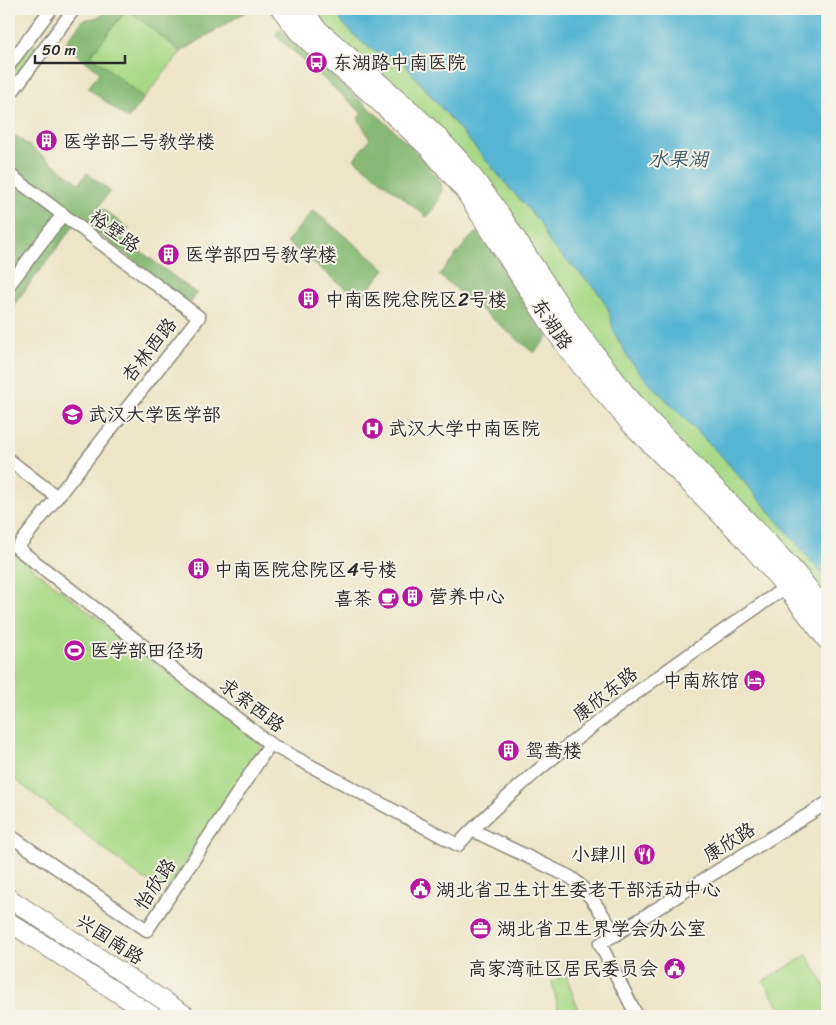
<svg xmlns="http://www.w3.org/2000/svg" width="836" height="1025" font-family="Sriracha,'LXGW WenKai TC',sans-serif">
<rect width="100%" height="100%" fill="#f7f3e8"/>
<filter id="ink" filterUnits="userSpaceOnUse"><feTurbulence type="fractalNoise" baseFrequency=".02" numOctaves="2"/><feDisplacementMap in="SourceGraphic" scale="10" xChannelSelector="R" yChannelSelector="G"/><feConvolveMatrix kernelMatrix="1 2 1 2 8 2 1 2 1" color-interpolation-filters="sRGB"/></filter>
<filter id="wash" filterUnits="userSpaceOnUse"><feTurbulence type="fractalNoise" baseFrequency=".0096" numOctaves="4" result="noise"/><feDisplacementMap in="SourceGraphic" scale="20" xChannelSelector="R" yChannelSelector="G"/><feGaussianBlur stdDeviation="1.12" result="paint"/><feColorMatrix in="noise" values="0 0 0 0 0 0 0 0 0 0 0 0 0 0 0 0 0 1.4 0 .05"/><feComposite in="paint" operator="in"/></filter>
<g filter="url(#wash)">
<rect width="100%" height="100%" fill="#eee5c8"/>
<path fill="#a9d987" stroke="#6a8259" d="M128,9L181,52L144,98L90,55Z
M323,10L335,11C343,25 360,42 375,51C382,55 390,56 398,57L507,185L540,222L549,242L554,248L595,288L605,302L629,359L646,379L725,460L797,543L827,580V602L664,426L322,25Z
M32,44L38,49L11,84L9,82V76Z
M9,554H14L262,745L169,888L143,879L9,775Z
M807,955L827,989V1016H785L763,981Z
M566,974L580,1016H560L552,982Z"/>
<path fill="#86b974" stroke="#587250" d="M112,9H250L181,52L127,9L91,55L144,98L128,119L88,88L100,72L64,45L83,20L99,17Z
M280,29C300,47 320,66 340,83C370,109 401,134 427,164C431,170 438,177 441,183C445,195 433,208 427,217L354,159L370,139L358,118L362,113L275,35Z
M16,136L79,183L87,173L110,191L99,206L129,229L123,238L197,294L190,303L79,219L9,311V145Z
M313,210L385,269L360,300L287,242Z
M478,232L501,262L548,337L534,353L439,275L469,239Z"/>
<path fill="#55b5d3" stroke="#40707f" d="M335,9H827V580L797,543L725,460L646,379L629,359L614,332L608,308L600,295L595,288L554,248L549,242L540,222L507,185L398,57C390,56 382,55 375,51C363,45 338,22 335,9Z"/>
</g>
<g filter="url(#ink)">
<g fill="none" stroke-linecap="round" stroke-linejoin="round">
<defs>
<path id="minor" d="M9,65L51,9
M9,96L74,9
M9,174L199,317L17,548
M9,285L63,214
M9,460L57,497
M17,548L270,744L458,845C482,818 509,796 536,772C615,705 701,646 786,587
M472,830L570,877C590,891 602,915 616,935
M9,835L147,930L270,744
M637,1016L600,944L827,803"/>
<path id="secondary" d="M9,898L187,1016
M9,922L153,1016"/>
<path id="primary" d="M281,9L297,30L317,49L369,92L428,147L465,191L555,331L578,362L631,424L742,536L786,587L827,640
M303,9L316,28L412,112L435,134L462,163L494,205L570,321L625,393L648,419L754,528L795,572L827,612"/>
</defs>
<use href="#minor" stroke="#8c887a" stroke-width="15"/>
<use href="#secondary" stroke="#8c887a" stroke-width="20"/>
<use href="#primary" stroke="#8c887a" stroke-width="21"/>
<use href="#minor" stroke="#fff" stroke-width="12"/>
<use href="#secondary" stroke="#fff" stroke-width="18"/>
<use href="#primary" stroke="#fff" stroke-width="19"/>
</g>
</g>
<defs>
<symbol id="bus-disc" viewBox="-11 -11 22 22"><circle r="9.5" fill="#b5179e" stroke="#f7f3e8"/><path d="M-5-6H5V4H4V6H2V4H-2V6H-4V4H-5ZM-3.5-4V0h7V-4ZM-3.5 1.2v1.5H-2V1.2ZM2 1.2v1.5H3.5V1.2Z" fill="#fff"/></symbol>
<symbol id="building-disc" viewBox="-11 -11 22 22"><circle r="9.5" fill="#b5179e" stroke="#f7f3e8"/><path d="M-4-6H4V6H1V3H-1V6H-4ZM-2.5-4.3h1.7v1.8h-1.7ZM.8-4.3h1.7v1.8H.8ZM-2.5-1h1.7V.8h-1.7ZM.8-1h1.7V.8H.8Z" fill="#fff"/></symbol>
<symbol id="university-disc" viewBox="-11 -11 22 22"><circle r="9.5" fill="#b5179e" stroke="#f7f3e8"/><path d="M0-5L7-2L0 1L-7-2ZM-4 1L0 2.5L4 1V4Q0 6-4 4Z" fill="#fff"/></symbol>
<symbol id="hospital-disc" viewBox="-11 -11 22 22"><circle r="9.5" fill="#b5179e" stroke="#f7f3e8"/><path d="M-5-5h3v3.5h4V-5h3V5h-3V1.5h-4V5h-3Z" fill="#fff"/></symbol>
<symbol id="cafe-disc" viewBox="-11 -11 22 22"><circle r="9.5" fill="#b5179e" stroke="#f7f3e8"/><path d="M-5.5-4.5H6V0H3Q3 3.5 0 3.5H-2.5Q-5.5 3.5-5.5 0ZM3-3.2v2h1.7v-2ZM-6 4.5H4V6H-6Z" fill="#fff"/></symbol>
<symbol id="stadium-disc" viewBox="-11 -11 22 22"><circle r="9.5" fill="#b5179e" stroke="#f7f3e8"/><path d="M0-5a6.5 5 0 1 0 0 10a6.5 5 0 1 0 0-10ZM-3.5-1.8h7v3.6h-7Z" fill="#fff"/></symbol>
<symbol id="hotel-disc" viewBox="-11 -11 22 22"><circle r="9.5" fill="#b5179e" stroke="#f7f3e8"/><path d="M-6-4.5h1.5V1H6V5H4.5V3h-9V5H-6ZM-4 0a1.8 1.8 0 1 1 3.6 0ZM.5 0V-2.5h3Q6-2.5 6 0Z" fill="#fff"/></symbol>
<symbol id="restaurant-disc" viewBox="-11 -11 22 22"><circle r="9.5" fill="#b5179e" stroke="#f7f3e8"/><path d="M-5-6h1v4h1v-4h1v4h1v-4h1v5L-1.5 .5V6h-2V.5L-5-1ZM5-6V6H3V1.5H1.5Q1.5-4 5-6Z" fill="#fff"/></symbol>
<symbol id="civic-disc" viewBox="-11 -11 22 22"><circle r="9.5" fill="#b5179e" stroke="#f7f3e8"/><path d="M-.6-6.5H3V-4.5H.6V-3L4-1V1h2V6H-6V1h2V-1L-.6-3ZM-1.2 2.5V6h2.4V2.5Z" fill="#fff"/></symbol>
<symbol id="office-disc" viewBox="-11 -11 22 22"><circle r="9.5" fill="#b5179e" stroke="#f7f3e8"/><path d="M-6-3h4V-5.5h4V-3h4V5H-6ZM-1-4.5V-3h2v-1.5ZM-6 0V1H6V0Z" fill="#fff"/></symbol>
</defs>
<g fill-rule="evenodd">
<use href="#bus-disc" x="304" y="50" width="25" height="25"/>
<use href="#building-disc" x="34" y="128" width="25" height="25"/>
<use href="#building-disc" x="156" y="242" width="25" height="25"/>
<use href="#building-disc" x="296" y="286" width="25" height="25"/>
<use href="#university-disc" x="60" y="402" width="25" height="25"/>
<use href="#hospital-disc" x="360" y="416" width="25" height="25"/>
<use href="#building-disc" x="186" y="556" width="25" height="25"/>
<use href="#building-disc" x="400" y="584" width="25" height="25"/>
<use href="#cafe-disc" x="376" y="586" width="25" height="25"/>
<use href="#stadium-disc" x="62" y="638" width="25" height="25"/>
<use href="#hotel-disc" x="742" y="668" width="25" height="25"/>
<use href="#building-disc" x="496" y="738" width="25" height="25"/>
<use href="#restaurant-disc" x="632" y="842" width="25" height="25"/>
<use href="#civic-disc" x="408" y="876" width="25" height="25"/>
<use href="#office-disc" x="468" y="916" width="25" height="25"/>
<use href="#civic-disc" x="662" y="956" width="25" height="25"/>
</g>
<g text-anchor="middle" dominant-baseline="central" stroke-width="4" stroke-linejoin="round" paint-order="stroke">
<g font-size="19" fill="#2b2b2b" stroke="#f7f3e8" text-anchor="start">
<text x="333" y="62">东湖路中南医院</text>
<text x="63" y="141">医学部二号教学楼</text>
<text x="185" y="254">医学部四号教学楼</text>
<text x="325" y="299">中南医院总院区2号楼</text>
<text x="88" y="414">武汉大学医学部</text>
<text x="388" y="428">武汉大学中南医院</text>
<text x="214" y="569">中南医院总院区4号楼</text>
<text x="429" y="596">营养中心</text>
<text x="372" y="598" text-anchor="end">喜茶</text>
<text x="90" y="650">医学部田径场</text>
<text x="739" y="680" text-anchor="end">中南旅馆</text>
<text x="525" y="750">鸳鸯楼</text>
<text x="628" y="854" text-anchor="end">小肆川</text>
<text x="436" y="889">湖北省卫生计生委老干部活动中心</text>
<text x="497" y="928">湖北省卫生界学会办公室</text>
<text x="658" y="968" text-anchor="end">高家湾社区居民委员会</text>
</g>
<g font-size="19" fill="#2b2b2b" stroke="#f7f3e8">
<text transform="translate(115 231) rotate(37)">裕壁路</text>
<text transform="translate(552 324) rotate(56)">东湖路</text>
<text transform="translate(149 350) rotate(-52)">杏林西路</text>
<text transform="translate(605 694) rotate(-38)">康欣东路</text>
<text transform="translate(252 705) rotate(37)">求索西路</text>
<text transform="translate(729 842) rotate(-32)">康欣路</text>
<text transform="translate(155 884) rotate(-56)">怡欣路</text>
<text transform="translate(110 939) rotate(33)">兴国南路</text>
</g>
<g font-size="20" font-style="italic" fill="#3a5b66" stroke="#f7f3e8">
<text x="678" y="159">水果湖</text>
</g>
</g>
<rect width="836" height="1025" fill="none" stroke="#f7f3e8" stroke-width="30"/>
<path d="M35 55v8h90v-8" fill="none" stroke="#2b2b2b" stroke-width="2.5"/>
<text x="42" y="55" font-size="15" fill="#2b2b2b" stroke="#f7f3e8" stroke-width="4" paint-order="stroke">50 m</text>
</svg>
